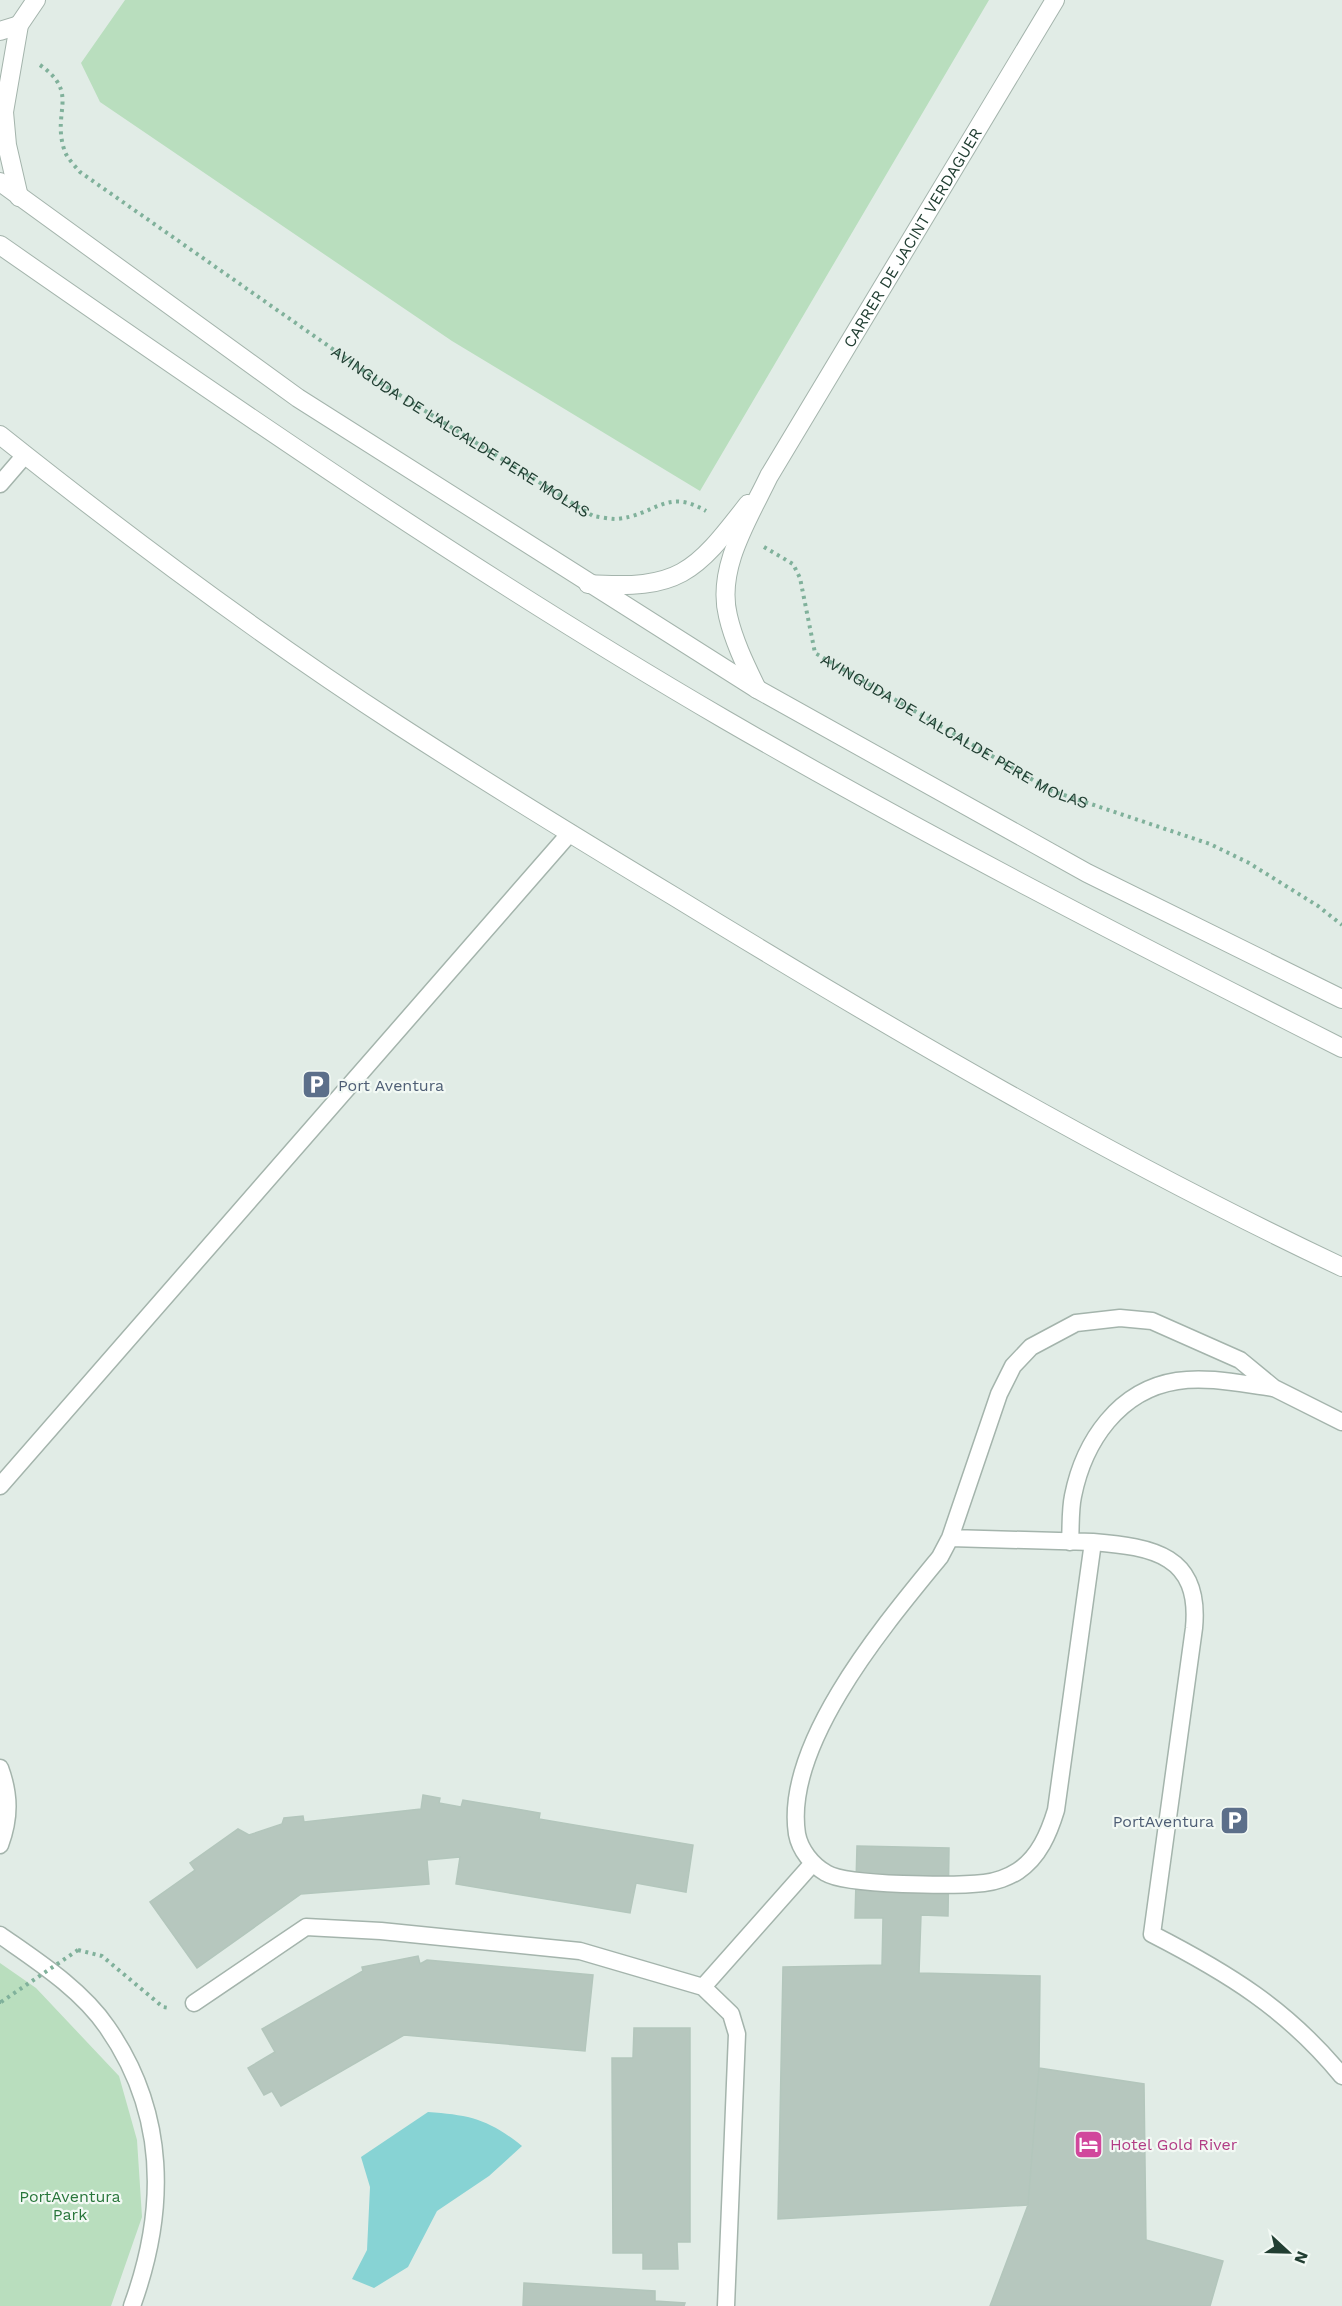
<svg xmlns="http://www.w3.org/2000/svg" width="1342" height="2306" font-family="'Work Sans',sans-serif">
<rect width="100%" height="100%" fill="#e1ece6"/>
<path fill="#b9debe" d="M125,0H989L700,491L452,341L100,102L81,63Z
M0,1963L36,1988L119,2076L137,2140L142,2217L111,2306H0Z"/>
<path fill="#87d3d4" d="M428,2112C470,2115 488,2119 522,2146L489,2176L437,2211L408,2267L374,2288L352,2279L367,2250L370,2187L361,2157Z"/>
<path fill="#b6c7be" stroke="#b3c6bc" stroke-width="1.5" d="M423,1795L440,1798L439,1803L461,1807L463,1800L540,1813L539,1819L693,1845L686,1892L636,1883L630,1913L456,1884L460,1857L427,1860L429,1884L301,1894L197,1968L150,1902L195,1870L190,1863L238,1829L249,1835L282,1824L284,1818L303,1816L304,1822L421,1809Z
M857,1846L949,1848L948,1916L921,1915L919,1973L1040,1976L1039,2068L1028,2205L778,2219L783,1967L882,1965L883,1918H855Z
M418,1956L420,1964L427,1960L593,1975L585,2051L404,2035L281,2106L272,2091L264,2095L248,2068L275,2052L262,2029L363,1971L362,1967Z
M634,2028H690V2242H677L678,2269H643V2253H613L612,2058H633Z
M1039,2068L1144,2084L1146,2240L1223,2261L1210,2306H990L1028,2205Z
M524,2283L655,2291V2301L685,2303L684,2306H523Z"/>
<g fill="none" stroke-linecap="round" stroke-linejoin="round">
<defs>
<path id="service" d="M0,484L25,455
M0,1486L570,833
M950,1538L1093,1542L1056,1810C1049,1833 1039,1857 1018,1871C1009,1877 995,1882 984,1883C957,1886 847,1886 826,1873C812,1865 800,1850 797,1834C783,1744 886,1623 940,1557L950,1538L999,1394L1013,1366L1031,1347L1076,1323L1120,1318L1152,1321L1240,1360L1274,1388L1342,1422
M1070,1542C1071,1527 1070,1510 1073,1496C1084,1441 1119,1390 1177,1381C1208,1376 1242,1384 1273,1388
M1093,1542C1153,1547 1201,1555 1194,1628L1152,1934C1228,1973 1287,2009 1342,2076
M0,1768C10,1795 10,1818 0,1845
M0,1935C37,1961 81,1989 107,2027C167,2113 167,2210 132,2306
M703,1987L813,1863
M194,2003L306,1927L381,1931L580,1951L703,1987L731,2014L737,2034L726,2306"/>
<g id="minor">
<path d="M0,31L19,25"/>
<path d="M19,197L7,145L4,112L19,25L36,0"/>
<path d="M0,435C128,537 261,636 398,725C489,784 582,841 675,897C892,1030 1111,1158 1342,1267"/>
<path d="M588,584C679,590 694,574 748,504"/>
<path id="s3" d="M757,689C746,666 734,642 728,616C716,568 749,518 769,476L1055,0"/>
</g>
<path id="tertiary" d="M0,182L298,398L757,689L1087,873L1342,999
M0,245C237,410 475,574 724,719C926,836 1134,943 1342,1048"/>
</defs>
<use href="#service" stroke="#a4b4ac" stroke-width="19"/>
<use href="#minor" stroke="#a4b4ac" stroke-width="20"/>
<use href="#tertiary" stroke="#a4b4ac" stroke-width="20"/>
<g stroke="#80b19b" stroke-width="4" stroke-dasharray="3 4.5" stroke-linecap="butt">
<path id="s1" d="M40,65C80,93 52,111 64,149C66,157 75,166 80,172L387,387L593,516C600,517 609,519 616,519C655,516 666,487 706,511"/>
<path id="s2" d="M764,547L793,564L800,578L815,653L1052,791L1210,844L1249,863L1318,906L1342,925"/>
<path d="M78,1950L102,1956L163,2007L169,2008"/>
<path d="M0,2002H1"/>
</g>
<use href="#service" stroke="#fff" stroke-width="16"/>
<use href="#minor" stroke="#fff" stroke-width="18"/>
<use href="#tertiary" stroke="#fff" stroke-width="18"/>
<path stroke="#80b19b" stroke-width="4" stroke-dasharray="3 4.5" stroke-linecap="butt" d="M1,2002L78,1950"/>
</g>
<defs>
<symbol id="parking-square" viewBox="-11 -11 22 22"><rect x="-9" y="-9" width="18" height="18" rx="4" fill="#5c6f8a" stroke="#f2f9f4"/><path d="M-3.5-5.5H1a3.5 3.5 0 0 1 0 7H-1V5.5H-3.5ZM-1-3.4V-.6H.8a1.4 1.4 0 0 0 0-2.8Z" fill="#fff"/></symbol>
<symbol id="hotel-square" viewBox="-11 -11 22 22"><rect x="-9" y="-9" width="18" height="18" rx="4" fill="#d1479c" stroke="#f2f9f4"/><path d="M-6-4.5h1.5V1H6V5H4.5V3h-9V5H-6ZM-4 0a1.8 1.8 0 1 1 3.6 0ZM.5 0V-2.5h3Q6-2.5 6 0Z" fill="#fff"/></symbol>
</defs>
<g fill-rule="evenodd">
<use href="#parking-square" x="300" y="1068" width="33" height="33"/>
<use href="#parking-square" x="1218" y="1804" width="33" height="33"/>
<use href="#hotel-square" x="1072" y="2128" width="33" height="33"/>
</g>
<g text-anchor="middle" dominant-baseline="central" stroke-width="4.5" stroke-linejoin="round" paint-order="stroke">
<g font-size="16" fill="#213e32" stroke="#f2f9f4">
<text stroke="none"><textPath href="#s3" startOffset="506">CARRER DE JACINT VERDAGUER</textPath></text>
<text stroke="none"><textPath href="#s1" startOffset="582">AVINGUDA DE L'ALCALDE PERE MOLAS</textPath></text>
<text stroke="none"><textPath href="#s2" startOffset="286">AVINGUDA DE L'ALCALDE PERE MOLAS</textPath></text>
</g>
<g font-size="16" fill="#4e5e75" stroke="#f2f9f4" text-anchor="start">
<text x="338" y="1085">Port Aventura</text>
<text x="1214" y="1821" text-anchor="end">PortAventura</text>
</g>
<g font-size="16" fill="#b23c85" stroke="#f2f9f4" text-anchor="start">
<text x="1110" y="2144">Hotel Gold River</text>
</g>
<g font-size="16" fill="#29763b" stroke="#f2f9f4">
<text x="70" y="2196">PortAventura<tspan x="70" dy="18">Park</tspan></text>
</g>
</g>
<g transform="translate(1288 2252) rotate(112)" stroke="#f2f9f4" stroke-width="4.5" paint-order="stroke">
<path d="M0-4.5L10 22L0 15L-10 22Z" fill="#213e32"/>
<text y="-9" font-size="16" font-weight="bold" text-anchor="middle" fill="#213e32">N</text>
</g>
</svg>
